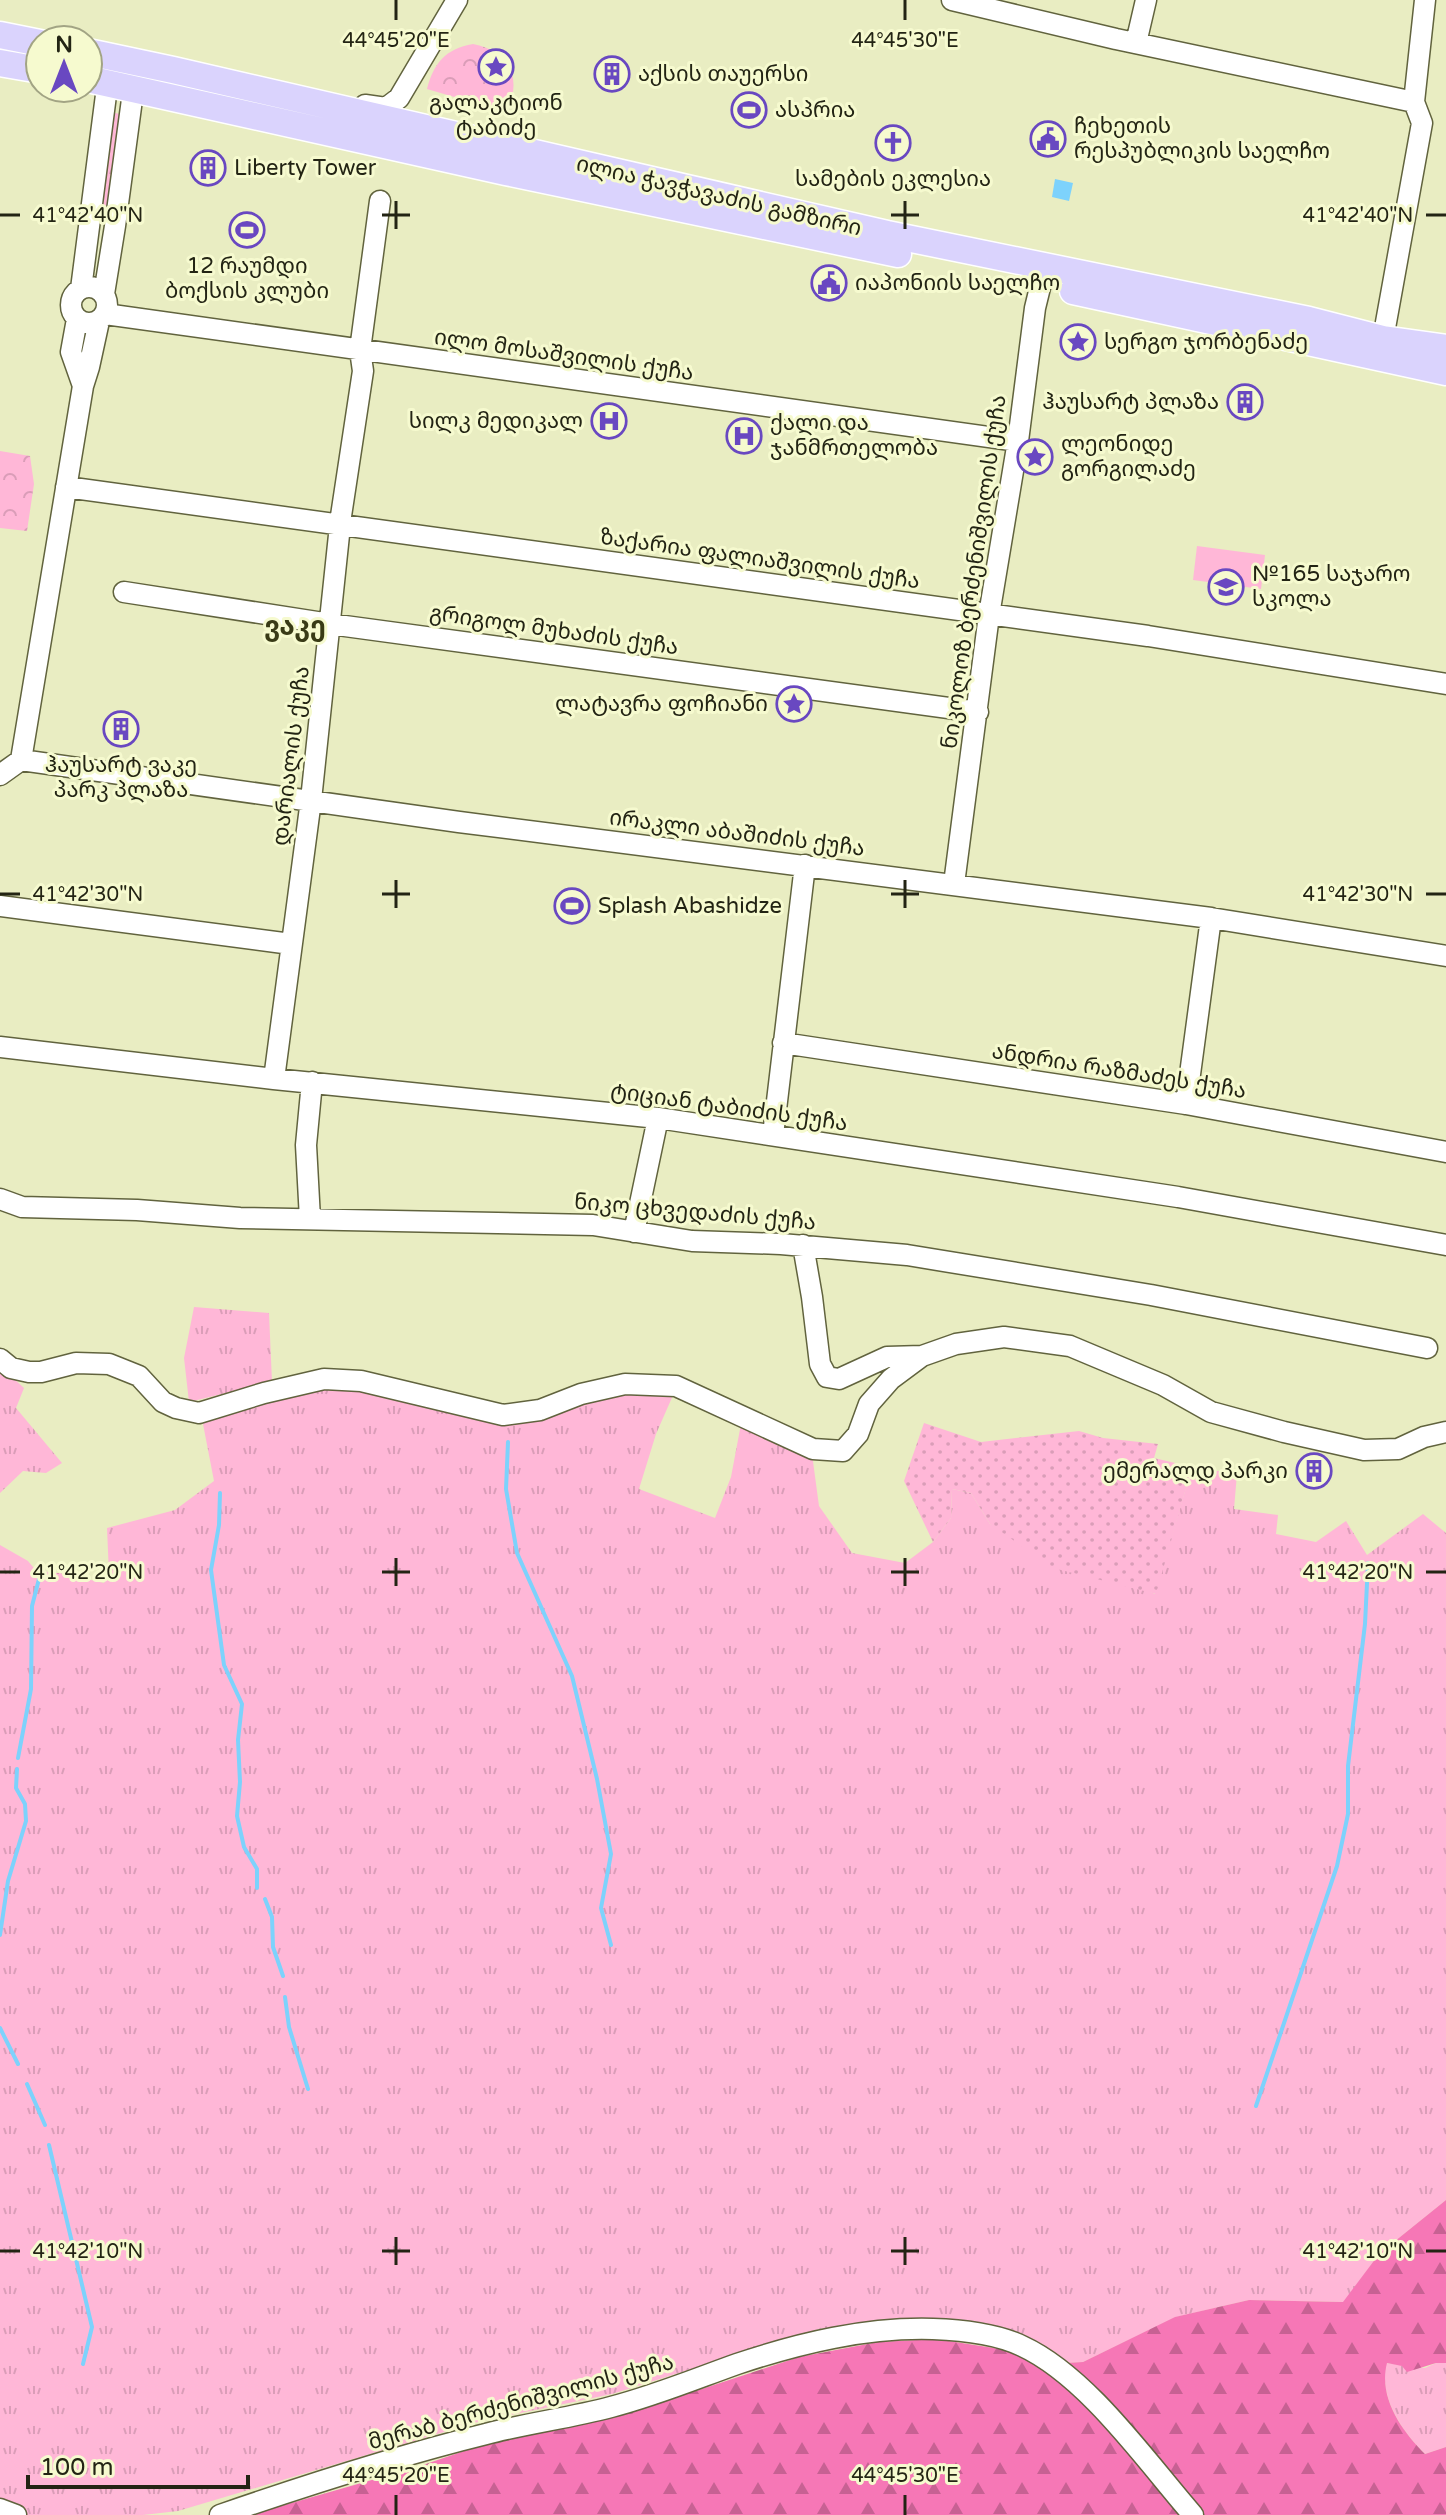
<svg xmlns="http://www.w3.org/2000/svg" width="1446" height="2515" font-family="'Varela Round','Noto Sans Georgian',sans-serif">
<defs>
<pattern id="grass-tufts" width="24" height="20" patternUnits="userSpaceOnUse" patternTransform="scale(2)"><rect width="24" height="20" fill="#ffb7d7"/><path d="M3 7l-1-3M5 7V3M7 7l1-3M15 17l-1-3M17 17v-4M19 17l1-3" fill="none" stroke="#da9db8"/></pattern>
<pattern id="forest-firs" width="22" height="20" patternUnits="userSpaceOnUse" patternTransform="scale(2)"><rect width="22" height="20" fill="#f677b6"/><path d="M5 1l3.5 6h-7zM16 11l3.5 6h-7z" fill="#c76193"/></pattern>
<pattern id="park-crowns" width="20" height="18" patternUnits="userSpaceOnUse" patternTransform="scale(2)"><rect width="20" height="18" fill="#ffb7d7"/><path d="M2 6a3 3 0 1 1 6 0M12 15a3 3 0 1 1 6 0" fill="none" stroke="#da9db8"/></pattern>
<pattern id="garden-dots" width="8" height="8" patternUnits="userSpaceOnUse" patternTransform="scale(2)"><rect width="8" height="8" fill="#ffb7d7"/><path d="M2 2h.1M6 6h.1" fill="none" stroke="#da9db8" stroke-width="1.8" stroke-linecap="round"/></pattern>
</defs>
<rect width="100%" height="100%" fill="#e9edc2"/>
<path fill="url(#grass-tufts)" d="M110,112L125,115L110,221L97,220Z
M194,1307L269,1313L272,1382L189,1402L184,1358Z
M0,1366L24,1388L16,1408L62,1463L46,1473L23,1471L0,1493Z
M317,1386H345L495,1423L551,1417L598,1396L657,1389L674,1393L656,1434L639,1489L715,1518L731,1477L741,1424L812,1454L819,1506L852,1553L905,1563L933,1542L951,1518L952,1489L971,1493L990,1524L1155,1594L1192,1467L1237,1474L1234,1509L1278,1515L1276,1534L1316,1542L1346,1521L1367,1555L1423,1514L1446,1533V2200L1379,2254L1344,2302L1249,2300L1176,2317L1083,2362L1065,2363L893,2320L819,2329L612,2394L481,2421L178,2511L143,2515H0V1545L28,1561L33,1567L50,1573H60L104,1583L109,1574L107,1528L175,1510L214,1481L203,1424L217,1414Z
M1386,2363L1425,2368L1436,2363H1446V2447L1425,2454C1402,2431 1379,2398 1386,2363Z"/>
<path fill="url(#forest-firs)" d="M1446,2200V2363H1436L1407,2372L1402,2366L1387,2363C1378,2398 1402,2431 1425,2454L1446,2447V2515H250L417,2467L476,2447L626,2414L799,2357L878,2342L936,2339L1020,2352L1065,2363L1083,2362L1175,2317L1249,2300L1343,2302L1379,2254Z"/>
<path fill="url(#park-crowns)" d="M473,44C508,50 525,80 505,112L427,89C434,63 445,49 473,44Z
M0,451L30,456L34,484L27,531L0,528Z"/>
<path fill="url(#garden-dots)" d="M924,1423L981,1442L1079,1431L1103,1438L1158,1444L1154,1458L1192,1467L1156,1594L1053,1568L990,1524L971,1493L952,1489L951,1518L933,1542L904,1481Z"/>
<path fill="#ffb7d7" d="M1197,546L1265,555L1261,589L1193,580Z"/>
<path fill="#7dd2fc" d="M1055,179L1073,183L1069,201L1052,197Z"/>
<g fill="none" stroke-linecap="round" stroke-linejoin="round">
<path stroke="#7dd2fc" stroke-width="4" d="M508,1442L506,1489L517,1553L572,1676L597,1779L611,1854L601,1908L611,1945
M220,1493L219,1525L211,1570L224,1665L242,1704L238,1740L240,1782L237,1816L244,1847L257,1869V1888
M18,1758L31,1689L32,1606L39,1579
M265,1899L272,1917L273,1947L283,1976
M0,1935L8,1881L26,1821L25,1804L16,1788L17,1769
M285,1997L289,2027L308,2089
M0,2028L18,2064
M27,2084L45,2125
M1256,2106L1337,1866L1348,1814V1766L1365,1624L1368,1563
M49,2145L92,2327L83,2364"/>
<defs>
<path id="minor" d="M952,0L1116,39L1414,102
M1136,43L1146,0
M365,105L386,108L399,98L457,0
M71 305a18 18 0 1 1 36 0a18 18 0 1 1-36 0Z
M81,289L106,95L103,82
M104,294L115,226L135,77
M105,314L1018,441
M77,319L71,352L83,386
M1383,339L1422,123L1414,102L1425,0
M66,487L1148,636L1446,684
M124,592L330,624L978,712
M21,760L459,822L1211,918L1446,956
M0,775L21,760L83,386L89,367L99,321
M954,884L989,615L1018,441L1035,308L1045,267
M0,906L291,944
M783,1043L1186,1104L1446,1152
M0,1047L274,1079L658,1118L1178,1197L1446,1245
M274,1079L311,800L341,516L363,371L360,350L380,201
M1186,1104L1211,918
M773,1135L805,865
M0,1199L22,1207L137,1210L240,1218L593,1225L692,1241L781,1244L907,1255L1151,1295L1427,1348
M310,1219L306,1145L312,1082
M634,1232L658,1118
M803,1245L812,1297L820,1364L827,1377L839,1379L887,1357L922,1356
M0,1359L11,1368L29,1372H41L76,1363L109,1364L139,1376L163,1402L176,1408L199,1413L264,1393L324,1379L361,1381L503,1415L540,1410L581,1394L625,1384L676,1386L813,1449L843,1451L858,1434L869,1404L891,1379L922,1356L956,1344L1004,1337L1070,1346L1163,1385L1211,1412L1284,1432L1364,1450L1398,1449L1424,1437L1446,1432
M0,2509L16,2515
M220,2515C307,2485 397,2456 486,2434C528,2423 570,2418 611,2407C654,2396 695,2379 737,2364C800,2343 866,2327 933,2329C962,2330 995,2333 1022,2346C1087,2376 1146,2461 1193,2515"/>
<path id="major" d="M0,35L40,43
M88,52L173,70L887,234L1309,320L1383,339L1446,348
M0,63L40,70
M88,79L506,172L898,254
M1073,291L1446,372"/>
</defs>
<use href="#minor" stroke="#61633e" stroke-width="23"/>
<use href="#major" stroke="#fff" stroke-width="29"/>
<use href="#minor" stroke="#fff" stroke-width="20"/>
<use href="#major" stroke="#dad3fd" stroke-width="26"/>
</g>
<path fill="none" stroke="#232414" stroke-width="3" d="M396,0V20M905,0V20M396,201V229M905,201V229M0,215H20M382,215H410M891,215H919M1426,215H1446M396,880V908M905,880V908M0,894H20M382,894H410M891,894H919M1426,894H1446M396,1558V1586M905,1558V1586M0,1572H20M382,1572H410M891,1572H919M1426,1572H1446M396,2237V2265M905,2237V2265M0,2251H20M382,2251H410M891,2251H919M1426,2251H1446M396,2495V2515M905,2495V2515"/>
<defs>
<symbol id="sight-ring" viewBox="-11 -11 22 22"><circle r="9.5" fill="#f6facf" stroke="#6948c1" stroke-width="1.5"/><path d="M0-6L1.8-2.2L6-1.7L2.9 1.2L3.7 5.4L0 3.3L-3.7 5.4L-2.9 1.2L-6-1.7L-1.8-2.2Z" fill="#6948c1"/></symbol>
<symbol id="building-ring" viewBox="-11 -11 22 22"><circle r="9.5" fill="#f6facf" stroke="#6948c1" stroke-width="1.5"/><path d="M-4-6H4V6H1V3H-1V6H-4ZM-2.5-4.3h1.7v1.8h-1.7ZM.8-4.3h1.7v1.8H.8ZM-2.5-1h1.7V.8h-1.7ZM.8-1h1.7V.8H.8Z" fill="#6948c1"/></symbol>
<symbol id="stadium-ring" viewBox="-11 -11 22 22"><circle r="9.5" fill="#f6facf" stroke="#6948c1" stroke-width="1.5"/><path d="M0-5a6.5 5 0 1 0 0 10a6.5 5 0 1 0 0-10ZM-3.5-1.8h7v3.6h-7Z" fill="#6948c1"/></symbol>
<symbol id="civic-ring" viewBox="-11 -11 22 22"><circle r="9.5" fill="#f6facf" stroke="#6948c1" stroke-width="1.5"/><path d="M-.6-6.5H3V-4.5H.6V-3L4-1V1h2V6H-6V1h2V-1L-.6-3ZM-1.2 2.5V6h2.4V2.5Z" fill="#6948c1"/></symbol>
<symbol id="church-ring" viewBox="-11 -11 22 22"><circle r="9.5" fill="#f6facf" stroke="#6948c1" stroke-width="1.5"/><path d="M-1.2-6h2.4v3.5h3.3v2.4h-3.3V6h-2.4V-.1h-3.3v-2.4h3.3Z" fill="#6948c1"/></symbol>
<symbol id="hospital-ring" viewBox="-11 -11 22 22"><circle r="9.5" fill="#f6facf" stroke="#6948c1" stroke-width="1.5"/><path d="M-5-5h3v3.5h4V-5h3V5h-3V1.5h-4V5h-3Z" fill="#6948c1"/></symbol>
<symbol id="school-ring" viewBox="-11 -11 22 22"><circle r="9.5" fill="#f6facf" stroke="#6948c1" stroke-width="1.5"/><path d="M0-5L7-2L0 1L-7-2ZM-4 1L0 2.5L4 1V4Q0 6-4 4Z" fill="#6948c1"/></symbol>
</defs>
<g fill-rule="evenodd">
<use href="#sight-ring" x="476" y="47" width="40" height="40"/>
<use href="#building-ring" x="592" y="54" width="40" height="40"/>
<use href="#stadium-ring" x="729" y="90" width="40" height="40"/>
<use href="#civic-ring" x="1028" y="119" width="40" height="40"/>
<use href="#church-ring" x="873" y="123" width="40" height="40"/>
<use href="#building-ring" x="188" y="148" width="40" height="40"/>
<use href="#stadium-ring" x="227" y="210" width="40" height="40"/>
<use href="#civic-ring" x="809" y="263" width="40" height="40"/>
<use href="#sight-ring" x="1058" y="322" width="40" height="40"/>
<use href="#building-ring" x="1225" y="382" width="40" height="40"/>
<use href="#hospital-ring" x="589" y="401" width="40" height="40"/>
<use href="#hospital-ring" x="724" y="416" width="40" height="40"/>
<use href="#sight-ring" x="1015" y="437" width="40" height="40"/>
<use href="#school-ring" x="1206" y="567" width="40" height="40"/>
<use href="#sight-ring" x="774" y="684" width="40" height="40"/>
<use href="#building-ring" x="101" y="709" width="40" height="40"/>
<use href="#stadium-ring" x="552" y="886" width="40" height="40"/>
<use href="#building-ring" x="1294" y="1451" width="40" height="40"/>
</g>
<g text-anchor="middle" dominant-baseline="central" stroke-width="6" stroke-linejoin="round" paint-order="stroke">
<g font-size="22" fill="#232414" stroke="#f6facf" text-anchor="start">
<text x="638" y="74">აქსის თაუერსი</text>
<text x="496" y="103" text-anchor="middle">გალაკტიონ<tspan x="496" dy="25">ტაბიძე</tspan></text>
<text x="775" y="110">ასპრია</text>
<text x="1074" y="126">ჩეხეთის<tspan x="1074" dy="25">რესპუბლიკის საელჩო</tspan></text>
<text x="234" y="168">Liberty Tower</text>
<text x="893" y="179" text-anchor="middle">სამების ეკლესია</text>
<text x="247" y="266" text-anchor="middle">12 რაუმდი<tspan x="247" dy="25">ბოქსის კლუბი</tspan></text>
<text x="855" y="283">იაპონიის საელჩო</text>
<text x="1104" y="342">სერგო ჯორბენაძე</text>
<text x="1219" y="402" text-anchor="end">ჰაუსარტ პლაზა</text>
<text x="583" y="421" text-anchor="end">სილკ მედიკალ</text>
<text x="770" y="423">ქალი და<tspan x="770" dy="25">ჯანმრთელობა</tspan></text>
<text x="1061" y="444">ლეონიდე<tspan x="1061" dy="25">გორგილაძე</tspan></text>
<text x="1252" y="574">№165 საჯარო<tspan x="1252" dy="25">სკოლა</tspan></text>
<text x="768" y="704" text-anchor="end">ლატავრა ფოჩიანი</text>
<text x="121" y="765" text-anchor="middle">ჰაუსარტ ვაკე<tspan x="121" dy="25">პარკ პლაზა</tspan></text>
<text x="598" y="906">Splash Abashidze</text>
<text x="1288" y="1471" text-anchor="end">ემერალდ პარკი</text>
</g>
<g font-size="22" fill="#232414" stroke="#f6facf">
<text transform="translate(719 196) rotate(13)">ილია ჭავჭავაძის გამზირი</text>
<text transform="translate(564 355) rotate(8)">ილო მოსაშვილის ქუჩა</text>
<text transform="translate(760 559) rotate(8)">ზაქარია ფალიაშვილის ქუჩა</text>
<text transform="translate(974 572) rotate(-82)">ნიკოლოზ ბერძენიშვილის ქუჩა</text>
<text transform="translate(554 630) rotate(8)">გრიგოლ მუხაძის ქუჩა</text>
<text transform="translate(291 756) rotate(-83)">დარიალის ქუჩა</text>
<text transform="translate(737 833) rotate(7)">ირაკლი აბაშიძის ქუჩა</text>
<text transform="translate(1119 1071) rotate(9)">ანდრია რაზმაძეს ქუჩა</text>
<text transform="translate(729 1107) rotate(8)">ტიციან ტაბიძის ქუჩა</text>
<text transform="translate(695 1212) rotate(5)">ნიკო ცხვედაძის ქუჩა</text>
<text transform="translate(521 2402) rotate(-15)">მერაბ ბერძენიშვილის ქუჩა</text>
</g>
<g font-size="26" font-weight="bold" fill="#393b16" stroke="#f6facf">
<text x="295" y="626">ვაკე</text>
</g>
</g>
<g font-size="20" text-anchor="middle" fill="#232414" stroke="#f6facf" stroke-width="6" stroke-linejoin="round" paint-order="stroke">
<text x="396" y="47">44°45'20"E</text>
<text x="905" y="47">44°45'30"E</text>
<text x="88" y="222">41°42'40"N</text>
<text x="1358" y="222">41°42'40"N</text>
<text x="88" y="901">41°42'30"N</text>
<text x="1358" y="901">41°42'30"N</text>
<text x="88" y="1579">41°42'20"N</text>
<text x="1358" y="1579">41°42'20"N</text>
<text x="88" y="2258">41°42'10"N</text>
<text x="1358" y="2258">41°42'10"N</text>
<text x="396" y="2482">44°45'20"E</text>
<text x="905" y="2482">44°45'30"E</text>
</g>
<g transform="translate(64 64)"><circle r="38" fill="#f6facf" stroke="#a2a484" stroke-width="2"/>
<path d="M0-6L14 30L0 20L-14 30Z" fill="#6948c1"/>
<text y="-12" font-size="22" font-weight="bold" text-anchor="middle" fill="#232414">N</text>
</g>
<path d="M28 2475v12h220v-12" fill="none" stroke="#232414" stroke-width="4"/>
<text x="40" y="2475" font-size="24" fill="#232414" stroke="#f6facf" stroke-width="6" paint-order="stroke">100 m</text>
</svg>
